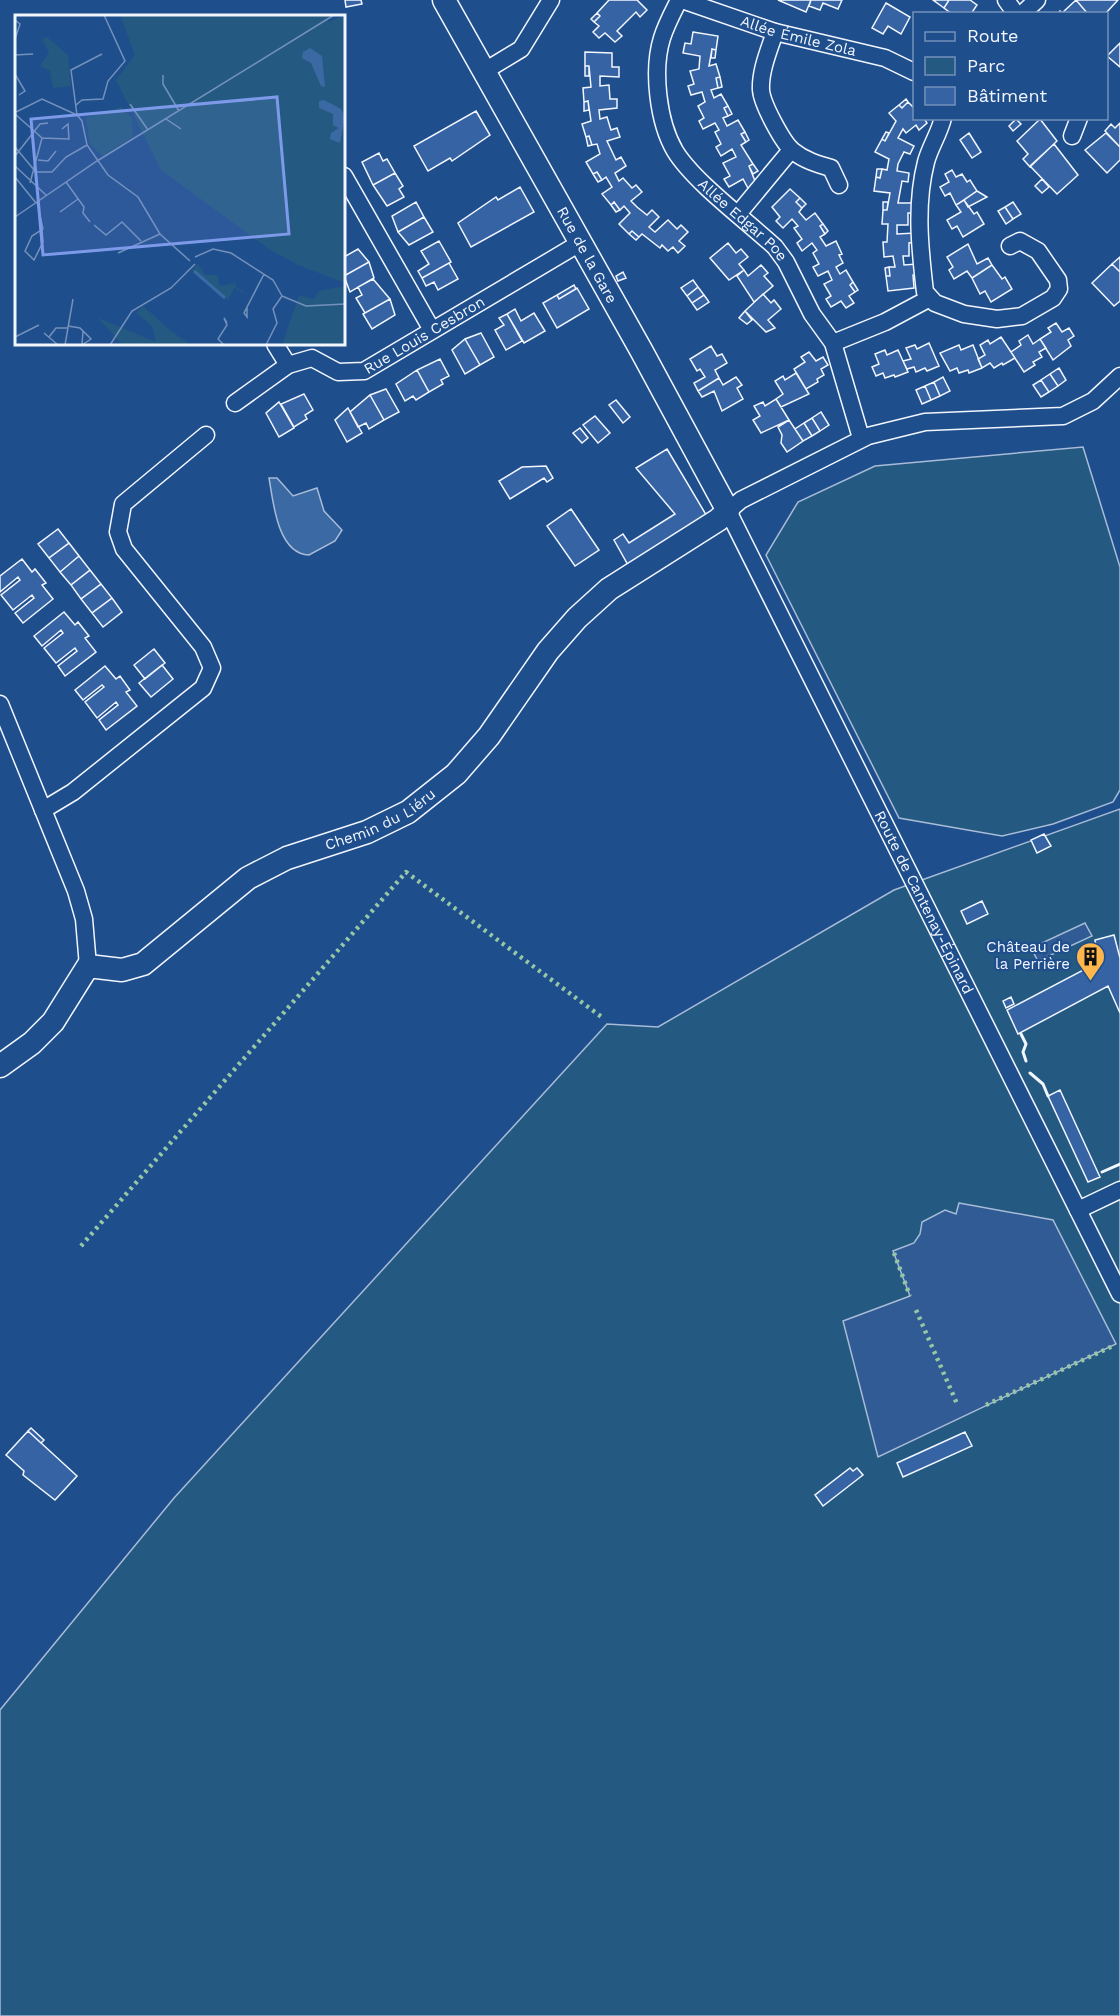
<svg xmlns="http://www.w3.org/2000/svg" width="1120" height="2016" font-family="'Work Sans',sans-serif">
<rect width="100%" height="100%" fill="#1f4e8c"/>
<path fill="#245a82" stroke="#a8bbd7" stroke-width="1.5" d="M1083,447L1120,567V790L1113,802L1053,824L1002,836L899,818L766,555L798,502L875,466Z
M1120,809V2016H0V1710L174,1498L607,1024L658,1027L894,890Z"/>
<path fill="#305b95" stroke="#a8bbd7" stroke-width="1.5" d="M1085,923L1092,936L1038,961L1031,948Z
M959,1203L1053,1220L1116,1344L878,1457L843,1321L910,1296L893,1251L914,1243L920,1234L922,1222L945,1210L956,1214Z"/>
<path fill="#3b69a3" stroke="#a8bbd7" stroke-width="1.5" d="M269,478H277L293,496L317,488L324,511L342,530L335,541L309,555C277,554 273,500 269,478Z"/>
<path fill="#3563a3" stroke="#f2f6ff" stroke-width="1.5" d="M345,0H361L362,4L346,7Z
M609,0H637L647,10L640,17L636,12L617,31L622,36L615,42L605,33L599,38L593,32L599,26L594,22L600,16L597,13Z
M778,0H811L806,12Z
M811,0H842L838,9L823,3L820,10L809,6Z
M933,0H949L944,8Z
M949,0H970L977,5L971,14H952L944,8Z
M1076,0L1088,14H1058L1060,11L1062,13Z
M1076,0H1118L1105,14H1088Z
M886,3L910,17L901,34L888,26L883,34L872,28Z
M597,13L600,16L594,22L591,19Z
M693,32L718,36L716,50L712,49L709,66L716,64L720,77L716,78L718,88L711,90L714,98L721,94L728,106L724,108L728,116L723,118L727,126L738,120L745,132L741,134L746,142L741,145L753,164L749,166L755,181L749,190L743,179L729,187L724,179L730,176L723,163L736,157L732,149L721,156L716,147L721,144L715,132L719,130L715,123L703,129L699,121L704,118L698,106L705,102L702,92L691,95L688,86L694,84L690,71L699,69L700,56L683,53L685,43L691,44Z
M1120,43V67L1107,56Z
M712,49L716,50L715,58H711Z
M585,52L612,53V67H619V77L600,76V86L609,85L610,99H617V108L599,110L600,119L607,117L611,130L617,128L620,137L607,141L616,160L621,157L626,166L615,173L619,181L623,178L632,188L636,185L642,192L631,201L637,207L647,215L652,210L659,217L649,227L655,232L668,220L677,229L681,225L688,232L679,241L685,246L678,253L673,247L668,251L662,245L660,248L642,234L639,237L632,231L629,234L619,224L630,213L624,206L620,210L614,202L611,205L602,194L612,187L606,177L602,180L597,172L593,174L586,162L600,154L597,144L592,145L589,136L586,137L582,124L591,121L588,101L584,102L583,88L591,87L589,66H585Z
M585,66H589V76H585Z
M720,77L722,87L718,88L716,78Z
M906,99L908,102L902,108L899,105Z
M588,101L589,110L584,111V102Z
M908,102L913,107L914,105V118H924L927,123L919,130L916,125L906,133L903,129L898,138L914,146L910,154L904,152L898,164L897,171L909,173L908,182L902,181L898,203H916L915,213H908V225H897V234L915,233L916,242L909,243V256H903L904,265L917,264L918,274L913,275L914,288L888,291L886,276H890L889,267H895L893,256L884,257L883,242H887L888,224H882L883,210H887L890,193L874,191L876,177L880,178L882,169L887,170L889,159L875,152L882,139L885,141L896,121L889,113L899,105L902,108Z
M728,106L732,114L728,116L724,108Z
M476,111L490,135L452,161L450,158L428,171L414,146Z
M1016,119L1021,124L1013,131L1009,126Z
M1040,119L1057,141L1030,167L1023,159L1028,154L1017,141Z
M1120,123V147L1105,131L1111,124L1115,128Z
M745,132L749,140L746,142L741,134Z
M886,132L889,133L885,141L882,139Z
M969,133L981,152L972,158L960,140Z
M1106,133L1120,147V160L1107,173L1085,150Z
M589,136L592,145L588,146L586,137Z
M1054,144L1078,175L1057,194L1030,166Z
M379,153L383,161L387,159L395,173L373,185L362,162Z
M753,164L758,171L753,174L749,166Z
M877,169H882L880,178L876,177Z
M952,170L956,177L962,174L967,182L970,180L977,191L956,205L950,193L945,196L940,187L949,182L945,174Z
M597,172L602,180L598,182L593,174Z
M395,173L403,186L399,189L404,197L387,206L373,185Z
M1042,179L1049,187L1042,193L1035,186Z
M520,187L534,212L471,247L458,223L496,197L498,200Z
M790,189L800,198L796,202L802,208L799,212L806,220L815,213L823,224L820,226L825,234L820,237L826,246L836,241L842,254L839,255L843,263L836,267L840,274L846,270L853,282L850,285L855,292L849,296L854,303L846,308L841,301L831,307L826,299L831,296L824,284L832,280L828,271L818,276L813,267L819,264L813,253L817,250L812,243L802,251L797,243L802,239L794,228L798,226L792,219L783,228L776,221L780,217L772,207Z
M977,191L987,197L968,207L964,200Z
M800,198L806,204L802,208L796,202Z
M964,200L974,214L977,212L984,224L963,237L957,226L952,229L947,220L961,212L956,205Z
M416,202L424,217L398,232L392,216Z
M614,202L620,210L616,212L611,205Z
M883,202H888L887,210H883Z
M1013,202L1021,214L1013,219L1005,207Z
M1005,207L1013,219L1006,224L998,211Z
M424,217L433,232L409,245L398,232Z
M823,224L828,231L825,234L820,226Z
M632,231L639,237L636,240L629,234Z
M439,241L451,262L422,278L418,271L429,264L421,251Z
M728,243L736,253L741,249L748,257L739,264L744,270L729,280L710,258Z
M968,244L977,264L988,258L992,265L972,278L967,271L954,279L949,270L953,267L947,257Z
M358,249L369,262L344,276V257Z
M1120,257V272L1112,264Z
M369,262L374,278L350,292L344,276Z
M449,263L458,279L438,290L434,282L426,286L422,278Z
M1112,264L1120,272V301L1114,306L1092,283Z
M761,265L768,273L764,276L773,286L754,302L737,276L744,270L748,276Z
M992,265L1002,279L1005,277L1012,289L991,302L985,291L980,294L972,278Z
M889,267L890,276H886L885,268Z
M623,272L626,278L618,281L616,276Z
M373,279L390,299L365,313L356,298L362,295L358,287Z
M693,280L698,287L687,296L681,288Z
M853,282L858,290L855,292L850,285Z
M574,285L576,289L559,299L557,295Z
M698,287L704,295L692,303L687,296Z
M577,288L589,309L557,328L543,303L557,295L559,299Z
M763,294L771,303L774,300L781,309L768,320L775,328L766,332L745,311Z
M704,295L709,302L697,310L692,303Z
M390,299L395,315L372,329L363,314Z
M515,309L521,321L534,313L545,331L524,343L507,314Z
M745,311L752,320L747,324L739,318Z
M507,314L522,341L506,350L495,330L504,325L499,318Z
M1056,323L1062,332L1069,328L1074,336L1068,340L1071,346L1053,360L1040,339L1051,332L1048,328Z
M481,333L494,357L480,365L465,339Z
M1028,335L1033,344L1040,339L1046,348L1039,352L1042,357L1033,362L1035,365L1024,372L1011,352L1021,345L1019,341Z
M1001,337L1015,358L1003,365L1002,363L994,368L990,363L982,368L978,359L985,355L980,345L988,340L990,344Z
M465,339L480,365L465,374L452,350Z
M929,343L939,366L927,371L925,368L916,372L914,367L907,369L903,361L911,359L906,348L915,345L917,349Z
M959,345L961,350L973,345L982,368L969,373L968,370L959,373L957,368L950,371L940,353Z
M711,346L717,356L722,354L727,363L715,370L719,378L698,391L694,383L705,377L700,369L697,371L690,359Z
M885,350L887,355L898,350L908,372L895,377L894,375L885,378L883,373L876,376L872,367L879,364L875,354Z
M809,352L816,361L823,357L828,365L821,369L824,375L817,379L818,382L806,389L794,369L805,362L801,357Z
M440,359L449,376L441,380L443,384L429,392L417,370Z
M1059,368L1066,380L1058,386L1050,374Z
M417,370L429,392L416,400L413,396L405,401L396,384Z
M796,373L809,394L781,407L776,399L783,394L775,381L783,376L785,380Z
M1050,374L1058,386L1049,392L1041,380Z
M736,377L742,385L737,388L743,399L722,411L714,391L702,397L698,391L719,378L723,385Z
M943,377L950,391L940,396L934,382Z
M1041,380L1049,392L1041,397L1033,385Z
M934,382L940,396L931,400L925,386Z
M925,386L931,400L922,404L916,390Z
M386,389L399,412L384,420L370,395Z
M304,394L313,410L305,415L307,419L294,427L281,404Z
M370,395L384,420L369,429L366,423L358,427L350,412Z
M776,399L789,420L761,433L753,420L760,416L754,406L763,402L765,406Z
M616,400L630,417L623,423L609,405Z
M279,402L294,428L279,437L266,413Z
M348,408L362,433L347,442L335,420Z
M821,412L829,425L820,431L812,418Z
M595,416L610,433L598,443L583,425Z
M812,418L820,431L812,436L804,423Z
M789,420L803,441L787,452L781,443L782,435L778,427Z
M804,423L812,436L803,441L795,429Z
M580,428L588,438L582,443L573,433Z
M667,449L708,518L628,565L614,540L623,534L629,543L675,514L636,468Z
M546,466L553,478L547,482L544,478L510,499L499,481L522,467Z
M571,509L599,550L575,566L547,526Z
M58,529L69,543L49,558L38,544Z
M69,543L79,556L60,572L49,558Z
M79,556L90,570L71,585L60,572Z
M22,559L32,572L35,569L46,583L42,585L53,599L23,623L15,613L34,598L32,595L13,610L1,595L20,580L18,577L0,592V576Z
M90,570L101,584L81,599L71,585Z
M101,584L112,598L92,613L81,599Z
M112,598L122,612L103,627L92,613Z
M64,612L75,625L78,622L89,636L85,638L96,652L65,676L58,666L77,651L75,648L56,663L44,648L63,633L61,630L42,646L34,636Z
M154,649L165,663L145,679L134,665Z
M162,665L173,679L151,697L139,683Z
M105,666L116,679L120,676L130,690L126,692L137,706L106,730L99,720L118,705L116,702L97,718L85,702L104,687L102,685L83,700L75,690Z
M1044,834L1051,846L1037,853L1031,840Z
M982,901L988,914L967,924L961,911Z
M1114,935L1120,958V1013L1108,986L1018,1034L1007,1010L1095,964L1098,961L1095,940Z
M1011,997L1014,1004L1006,1008L1003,1001Z
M1060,1090L1100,1177L1088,1182L1048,1096Z
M31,1428L44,1440L41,1443L28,1431Z
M28,1431L77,1476L55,1500L23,1475L24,1471L6,1455Z
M965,1432L972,1446L903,1477L897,1463Z
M850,1468L853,1471L857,1468L863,1475L823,1506L815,1495Z"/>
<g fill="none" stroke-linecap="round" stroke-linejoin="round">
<defs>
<g id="street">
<path id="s1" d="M679,0C673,12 666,25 662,38C652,70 658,122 675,151C694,182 747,221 775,247L786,262L812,314L833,343L861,438"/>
<path id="s2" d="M682,0L775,32L885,58L914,72"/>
<path d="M1006,0L1016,14"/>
<path d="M1022,14L1037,0"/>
<path d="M775,32C769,50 760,71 761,90C762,104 783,143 793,151C804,160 817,164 831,168L839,185"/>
<path d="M483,72L521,49L551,0"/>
<path d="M943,118C939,134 930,147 926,162C915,205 920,249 925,292L935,303L964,314L997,319L1022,316L1053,298L1059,289L1058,280L1038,251L1020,241L1010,246"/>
<path d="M1072,136L1079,118"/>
<path d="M344,176L432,330"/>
<path d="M738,214L791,150"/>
<path d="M833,343L885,322L930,298"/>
<path d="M275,344L288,365"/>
<path id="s3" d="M1120,376L1093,401L1063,416L925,422L868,436L741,500L728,511L1120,1294"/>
<path id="s4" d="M235,403L288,365L312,358L338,372L364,371L580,243"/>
<path d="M0,704L76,891L84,919L88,966"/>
<path d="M43,810L73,792L203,688L212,668L203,647L124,549L118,532L123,504L206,435"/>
<path d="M1078,1210L1120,1190"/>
</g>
<g id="secondary">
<path id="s5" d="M0,1066L32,1043L53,1022L88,966L122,970L143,964L248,878L287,858L367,832L408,812L456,774L489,736L548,651L577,618L609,589L718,520L728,511L641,350L444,0"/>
</g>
</defs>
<use href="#street" stroke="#f2f6ff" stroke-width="19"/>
<use href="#secondary" stroke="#f2f6ff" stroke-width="25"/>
<use href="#street" stroke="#1f4e8c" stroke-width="16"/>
<use href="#secondary" stroke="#1f4e8c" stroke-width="22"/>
<path stroke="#97c8a6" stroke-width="4.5" stroke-dasharray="3 4.5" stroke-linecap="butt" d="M81,1246L406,872L603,1018
M894,1253L910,1296
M916,1310L958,1406
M986,1405L1115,1345"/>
<path stroke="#f2f6ff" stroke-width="3" d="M1021,1034L1026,1044L1023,1052L1026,1061
M1030,1073L1043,1084L1048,1096
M1102,1172L1120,1164"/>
</g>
<defs>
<symbol id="building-pin" viewBox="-11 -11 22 30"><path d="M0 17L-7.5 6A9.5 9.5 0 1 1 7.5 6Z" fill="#ffb74d" stroke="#1f4e8c"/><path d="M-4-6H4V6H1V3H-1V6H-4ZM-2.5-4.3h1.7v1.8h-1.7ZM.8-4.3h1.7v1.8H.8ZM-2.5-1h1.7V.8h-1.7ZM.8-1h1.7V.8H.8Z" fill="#111"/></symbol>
</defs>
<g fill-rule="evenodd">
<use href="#building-pin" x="1074" y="940" width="33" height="45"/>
</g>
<g text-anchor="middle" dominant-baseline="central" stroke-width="4.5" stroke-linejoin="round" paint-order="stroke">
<g font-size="15" fill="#f2f6ff" stroke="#1f4e8c">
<text stroke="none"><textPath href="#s2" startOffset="122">Allée Émile Zola</textPath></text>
<text stroke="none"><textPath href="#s1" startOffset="255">Allée Edgar Poe</textPath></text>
<text transform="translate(587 255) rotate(61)">Rue de la Gare</text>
<text stroke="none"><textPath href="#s4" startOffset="216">Rue Louis Cesbron</textPath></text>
<text stroke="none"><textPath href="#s5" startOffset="472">Chemin du Liéru</textPath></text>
<text stroke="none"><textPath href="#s3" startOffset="864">Route de Cantenay-Épinard</textPath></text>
</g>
<g font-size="15" fill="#f2f6ff" stroke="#1f4e8c" text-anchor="end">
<text x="1070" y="947">Château de<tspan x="1070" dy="17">la Perrière</tspan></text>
</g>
</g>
<g transform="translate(15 15)">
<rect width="330" height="330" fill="#1f4e8c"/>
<path d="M105,0H312L313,7L330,0V268L283,250L254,234L146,155L101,65L120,40ZM32,22L53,40L56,71L38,73L35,56L25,51L34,38L27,24ZM106,92L117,103L118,122L87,141L75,129L71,103ZM183,249L190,260H203L204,271L221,268L220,271L235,281L219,273L213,285L177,255ZM330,271V330H267L284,280L299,284L304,276ZM128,291L155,315L176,330H108L83,303L141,327L137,311L121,298Z" fill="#245a82"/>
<path d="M295,33L307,41L310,72L306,71L296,48L287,43L288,37ZM309,85L326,94L330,101L325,128L315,124L316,118L324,113L318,110V99L304,93V86Z" fill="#3b69a3"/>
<path fill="none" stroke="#3b69a3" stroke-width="3" d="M179,256L210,283"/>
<path fill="none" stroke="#7391ba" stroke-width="1.5" d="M0,5L5,9L0,24M87,39L56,55L62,100L67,106L72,130L93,160L123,182L145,219L175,246M0,40L18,39M0,59L10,76L4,80M148,60V69L164,96M115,89L133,115M61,90L67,85L88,84L93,66L110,46L89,0M1,97L27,84L62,100M0,99L27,123L15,168M151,104L166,114M27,123L54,124L53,109L47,114M0,132L20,156M0,141L25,109L33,108M23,145L33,146L41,136M0,151L31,180M20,157H37L51,142L72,130M0,162L21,188M51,167L69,192L68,198L75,207M22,187L28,214L17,221L10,236L19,245L28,227L27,214M45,197L63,184M0,202L82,146L319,0M79,210L91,220L107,207L126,226M103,238L145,219M180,242L198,234L216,238L258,265L267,281M267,281L291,291L330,289M232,292V302L229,298L249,259M53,311L65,313L76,324L67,330L68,316M29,318L43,330M0,322L24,310M34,322L41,313H53M50,330L58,284M95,330L117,296L156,273L180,249M209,330L203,324L212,310L209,303L212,308M251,330L262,308L258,294L267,281"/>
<path fill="#7d9aea" fill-opacity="0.15" stroke="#7d9aea" stroke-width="3" d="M262,82L274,219L28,240L16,104Z"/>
<rect width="330" height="330" fill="none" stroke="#f2f6ff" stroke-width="3"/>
</g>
<rect x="913" y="12" width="195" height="108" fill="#1f4e8c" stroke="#7391ba" stroke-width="1.5"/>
<rect x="925" y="32" width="30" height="9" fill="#1f4e8c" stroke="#7391ba" stroke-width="1.5"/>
<text x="967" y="42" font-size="18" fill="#f2f6ff">Route</text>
<rect x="925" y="57" width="30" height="18" fill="#245a82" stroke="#7391ba" stroke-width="1.5"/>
<text x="967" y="72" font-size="18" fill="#f2f6ff">Parc</text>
<rect x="925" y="87" width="30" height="18" fill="#3563a3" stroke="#7391ba" stroke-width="1.5"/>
<text x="967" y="102" font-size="18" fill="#f2f6ff">Bâtiment</text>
</svg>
